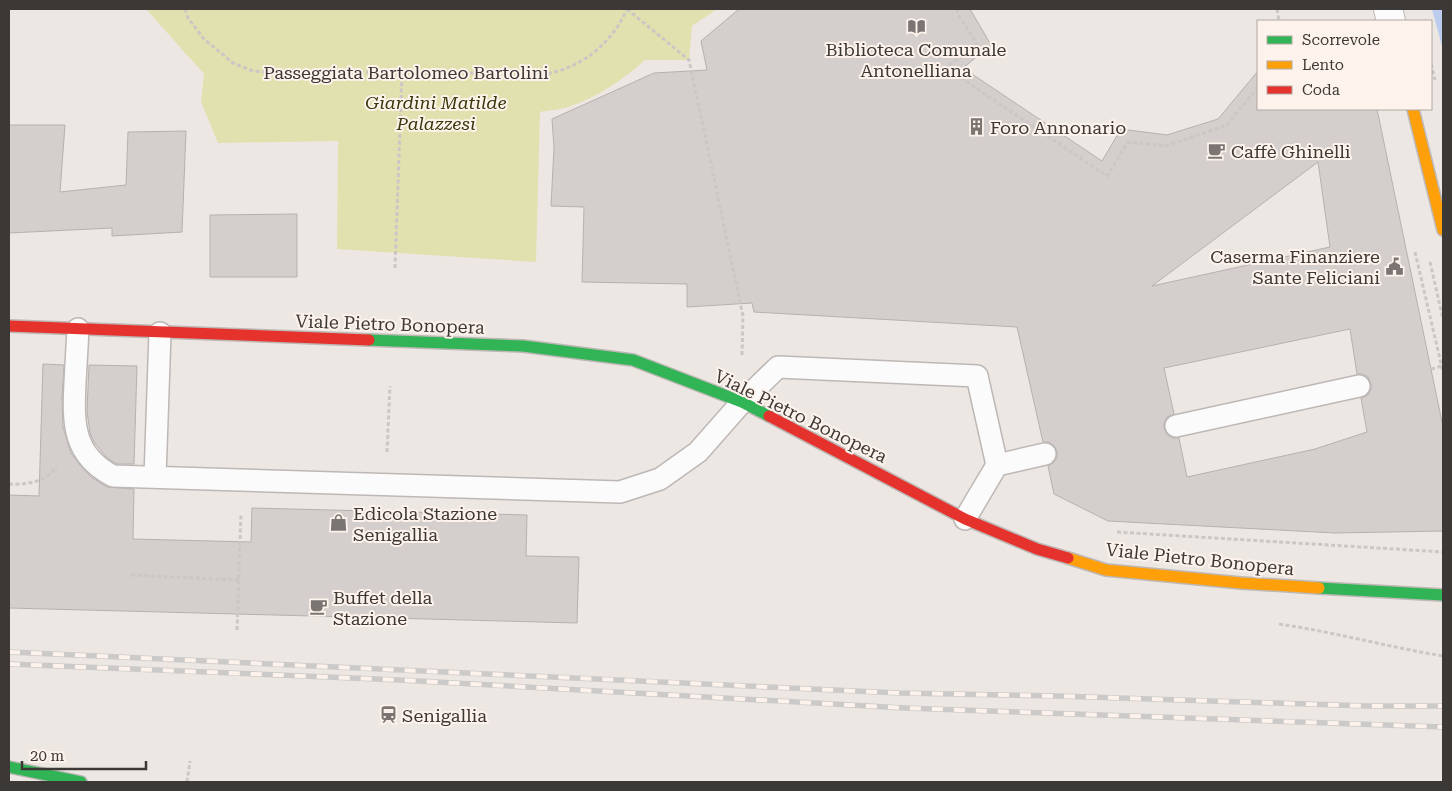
<svg xmlns="http://www.w3.org/2000/svg" width="1452" height="791" font-family="'Roboto Serif',serif">
<rect width="100%" height="100%" fill="#ede7e3"/>
<path fill="#e1e1af" d="M146,9H717L692,26L689,60H645C624,79 598,97 571,106C561,110 550,110 540,112L536,262L337,249L338,141L218,143L201,102L204,74Z"/>
<path fill="#bce" d="M1432,9H1443V50Z"/>
<path fill="#d4cfcd" stroke="#b6b1af" fill-rule="evenodd" d="M739,9H970L991,45L963,68L1102,161L1121,129L1167,135L1218,119L1258,71V109H1377L1443,427V531L1335,533L1108,521L1054,494L1048,466L1053,463L1057,458V451L1054,446L1049,442H1043L1017,327L754,312L752,303L687,307V284L582,282L584,207L551,206L554,147L552,119L654,73L707,70L701,41ZM1318,162L1330,247L1152,286ZM1350,329L1357,374H1363L1368,377L1371,384V389L1368,395L1361,398L1367,432L1315,449L1187,477L1179,438H1173L1167,435L1164,428V423L1167,417L1174,414L1164,368Z
M9,125H65L60,192L126,185L128,132L186,131L182,232L112,236V228L9,233Z
M297,214V277H210V215Z
M43,364L64,365L62,398L63,427L71,453L80,465L91,477L107,487L134,489L133,539L251,542L252,508L527,515L526,556L579,557L577,623L9,608V495L39,496Z
M89,365L137,366L134,464H117L107,458L94,442L90,433L87,411Z"/>
<g fill="none" stroke-linecap="round" stroke-linejoin="round">
<defs>
<path id="lane" d="M78,329C77,347 76,365 75,383C73,424 73,455 113,476L620,492L660,479L698,452L742,402L778,367L977,376L997,465
M1176,426L1359,386
M155,477L160,333
M965,519L997,465L1045,454"/>
<path id="street" d="M1388,9L1391,21"/>
<path id="fast" d="M369,340L523,346L633,360L742,402L769,416
M1319,588L1443,595
M9,767L81,782"/>
<path id="slow" d="M1413,109L1443,230
M1068,558L1106,570L1241,583L1319,588"/>
<path id="jam" d="M9,326L369,340
M769,416L965,519L1037,549L1068,558"/>
</defs>
<use href="#lane" stroke="#bdb8b5" stroke-width="24"/>
<use href="#street" stroke="#bdb8b5" stroke-width="30"/>
<use href="#fast" stroke="#bdb8b5" stroke-width="14"/>
<use href="#slow" stroke="#bdb8b5" stroke-width="14"/>
<use href="#jam" stroke="#bdb8b5" stroke-width="14"/>
<path stroke="#cac7c5" stroke-width="3" stroke-dasharray="4 2.5" stroke-linecap="butt" d="M185,9L188,18L204,39L233,63L253,71L280,73L402,72L546,74C583,67 612,43 627,9
M627,9L689,60L743,316L742,356
M957,9L958,15L977,43L946,68L1107,176L1128,142L1166,146L1227,125L1258,87
M1277,9L1279,21
M1431,64L1435,80
M1415,252L1443,372
M1430,262L1443,319
M395,268L402,72
M1431,369L1442,366
M387,452L390,386
M9,484C27,485 46,482 57,466
M1117,532L1443,552
M131,575L239,580
M1279,624C1334,632 1388,647 1443,656
M237,630L241,513
M187,782L190,761"/>
<use href="#lane" stroke="#fcfbfb" stroke-width="21"/>
<use href="#street" stroke="#fcfbfb" stroke-width="28"/>
<use href="#fast" stroke="#30b455" stroke-width="11"/>
<use href="#slow" stroke="#ff9f0a" stroke-width="11"/>
<use href="#jam" stroke="#e5322d" stroke-width="11"/>
<defs>
<path id="rail" d="M9,652L900,693L1058,696L1367,706H1443
M9,664L400,680L904,708L1443,727"/>
</defs>
<use href="#rail" stroke="#cccac9" stroke-width="5.5"/>
<use href="#rail" stroke="#fef3ec" stroke-width="4" stroke-dasharray="11" stroke-linecap="butt"/>
</g>
<defs>
<symbol id="library-bare" viewBox="-9 -9 18 18"><path d="M-6-4Q-3-5.5-.7-3.5V5Q-3 3-6 4ZM6-4Q3-5.5 .7-3.5V5Q3 3 6 4Z" fill="#7a7572" stroke="#fef3ec" stroke-width="2.5" paint-order="stroke"/></symbol>
<symbol id="building-bare" viewBox="-9 -9 18 18"><path d="M-4-6H4V6H1V3H-1V6H-4ZM-2.5-4.3h1.7v1.8h-1.7ZM.8-4.3h1.7v1.8H.8ZM-2.5-1h1.7V.8h-1.7ZM.8-1h1.7V.8H.8Z" fill="#7a7572" stroke="#fef3ec" stroke-width="2.5" paint-order="stroke"/></symbol>
<symbol id="cafe-bare" viewBox="-9 -9 18 18"><path d="M-5.5-4.5H6V0H3Q3 3.5 0 3.5H-2.5Q-5.5 3.5-5.5 0ZM3-3.2v2h1.7v-2ZM-6 4.5H4V6H-6Z" fill="#7a7572" stroke="#fef3ec" stroke-width="2.5" paint-order="stroke"/></symbol>
<symbol id="civic-bare" viewBox="-9 -9 18 18"><path d="M-.6-6.5H3V-4.5H.6V-3L4-1V1h2V6H-6V1h2V-1L-.6-3ZM-1.2 2.5V6h2.4V2.5Z" fill="#7a7572" stroke="#fef3ec" stroke-width="2.5" paint-order="stroke"/></symbol>
<symbol id="shop-bare" viewBox="-9 -9 18 18"><path d="M-5-2.5h2.3a2.7 3.5 0 0 1 5.4 0H5L5.5 6h-11ZM-1.5-2.5h3a1.5 2.3 0 0 0-3 0Z" fill="#7a7572" stroke="#fef3ec" stroke-width="2.5" paint-order="stroke"/></symbol>
<symbol id="station-bare" viewBox="-9 -9 18 18"><path d="M-3-6H3Q5-6 5-4V2Q5 4 3 4L4.5 6H3L1.5 4h-3L-3 6H-4.5L-3 4Q-5 4-5 2V-4Q-5-6-3-6ZM-3.5-4v3h7v-3ZM-3.5 1v1.5H-2V1ZM2 1v1.5H3.5V1Z" fill="#7a7572" stroke="#fef3ec" stroke-width="2.5" paint-order="stroke"/></symbol>
</defs>
<g fill-rule="evenodd">
<use href="#library-bare" x="904" y="14" width="25" height="25"/>
<use href="#building-bare" x="964" y="114" width="25" height="25"/>
<use href="#cafe-bare" x="1204" y="138" width="25" height="25"/>
<use href="#civic-bare" x="1382" y="254" width="25" height="25"/>
<use href="#shop-bare" x="326" y="510" width="25" height="25"/>
<use href="#cafe-bare" x="306" y="594" width="25" height="25"/>
<use href="#station-bare" x="376" y="702" width="25" height="25"/>
</g>
<g text-anchor="middle" dominant-baseline="central" stroke-width="4" stroke-linejoin="round" paint-order="stroke">
<g font-size="18" fill="#3c3835" stroke="#fef3ec" text-anchor="start">
<text x="916" y="49" text-anchor="middle">Biblioteca Comunale<tspan x="916" dy="21">Antonelliana</tspan></text>
<text x="990" y="127">Foro Annonario</text>
<text x="1231" y="151">Caffè Ghinelli</text>
<text x="1380" y="256" text-anchor="end">Caserma Finanziere<tspan x="1380" dy="21">Sante Feliciani</tspan></text>
<text x="353" y="513">Edicola Stazione<tspan x="353" dy="21">Senigallia</tspan></text>
<text x="333" y="597">Buffet della<tspan x="333" dy="21">Stazione</tspan></text>
<text x="402" y="715">Senigallia</text>
</g>
<g font-size="18" fill="#3c3835" stroke="#fef3ec">
<text x="406" y="72">Passeggiata Bartolomeo Bartolini</text>
<text transform="translate(390 324) rotate(2)">Viale Pietro Bonopera</text>
<text transform="translate(801 416) rotate(26)">Viale Pietro Bonopera</text>
<text transform="translate(1200 559) rotate(6)">Viale Pietro Bonopera</text>
</g>
<g font-size="18" font-style="italic" fill="#37380b" stroke="#fef3ec">
<text x="436" y="102">Giardini Matilde<tspan x="436" dy="21">Palazzesi</tspan></text>
</g>
</g>
<rect width="1452" height="791" fill="none" stroke="#3c3835" stroke-width="20"/>
<rect x="1257" y="20" width="175" height="90" fill="#fef3ec" stroke="#b0a8a3"/>
<rect x="1267" y="36" width="25" height="8" fill="#30b455" stroke="#b0a8a3"/>
<text x="1302" y="45" font-size="15" fill="#3c3835">Scorrevole</text>
<rect x="1267" y="61" width="25" height="8" fill="#ff9f0a" stroke="#b0a8a3"/>
<text x="1302" y="70" font-size="15" fill="#3c3835">Lento</text>
<rect x="1267" y="86" width="25" height="8" fill="#e5322d" stroke="#b0a8a3"/>
<text x="1302" y="95" font-size="15" fill="#3c3835">Coda</text>
<path d="M22 761v8h124v-8" fill="none" stroke="#3c3835" stroke-width="2.5"/>
<text x="30" y="761" font-size="15" fill="#3c3835" stroke="#fef3ec" stroke-width="4" paint-order="stroke">20 m</text>
</svg>
